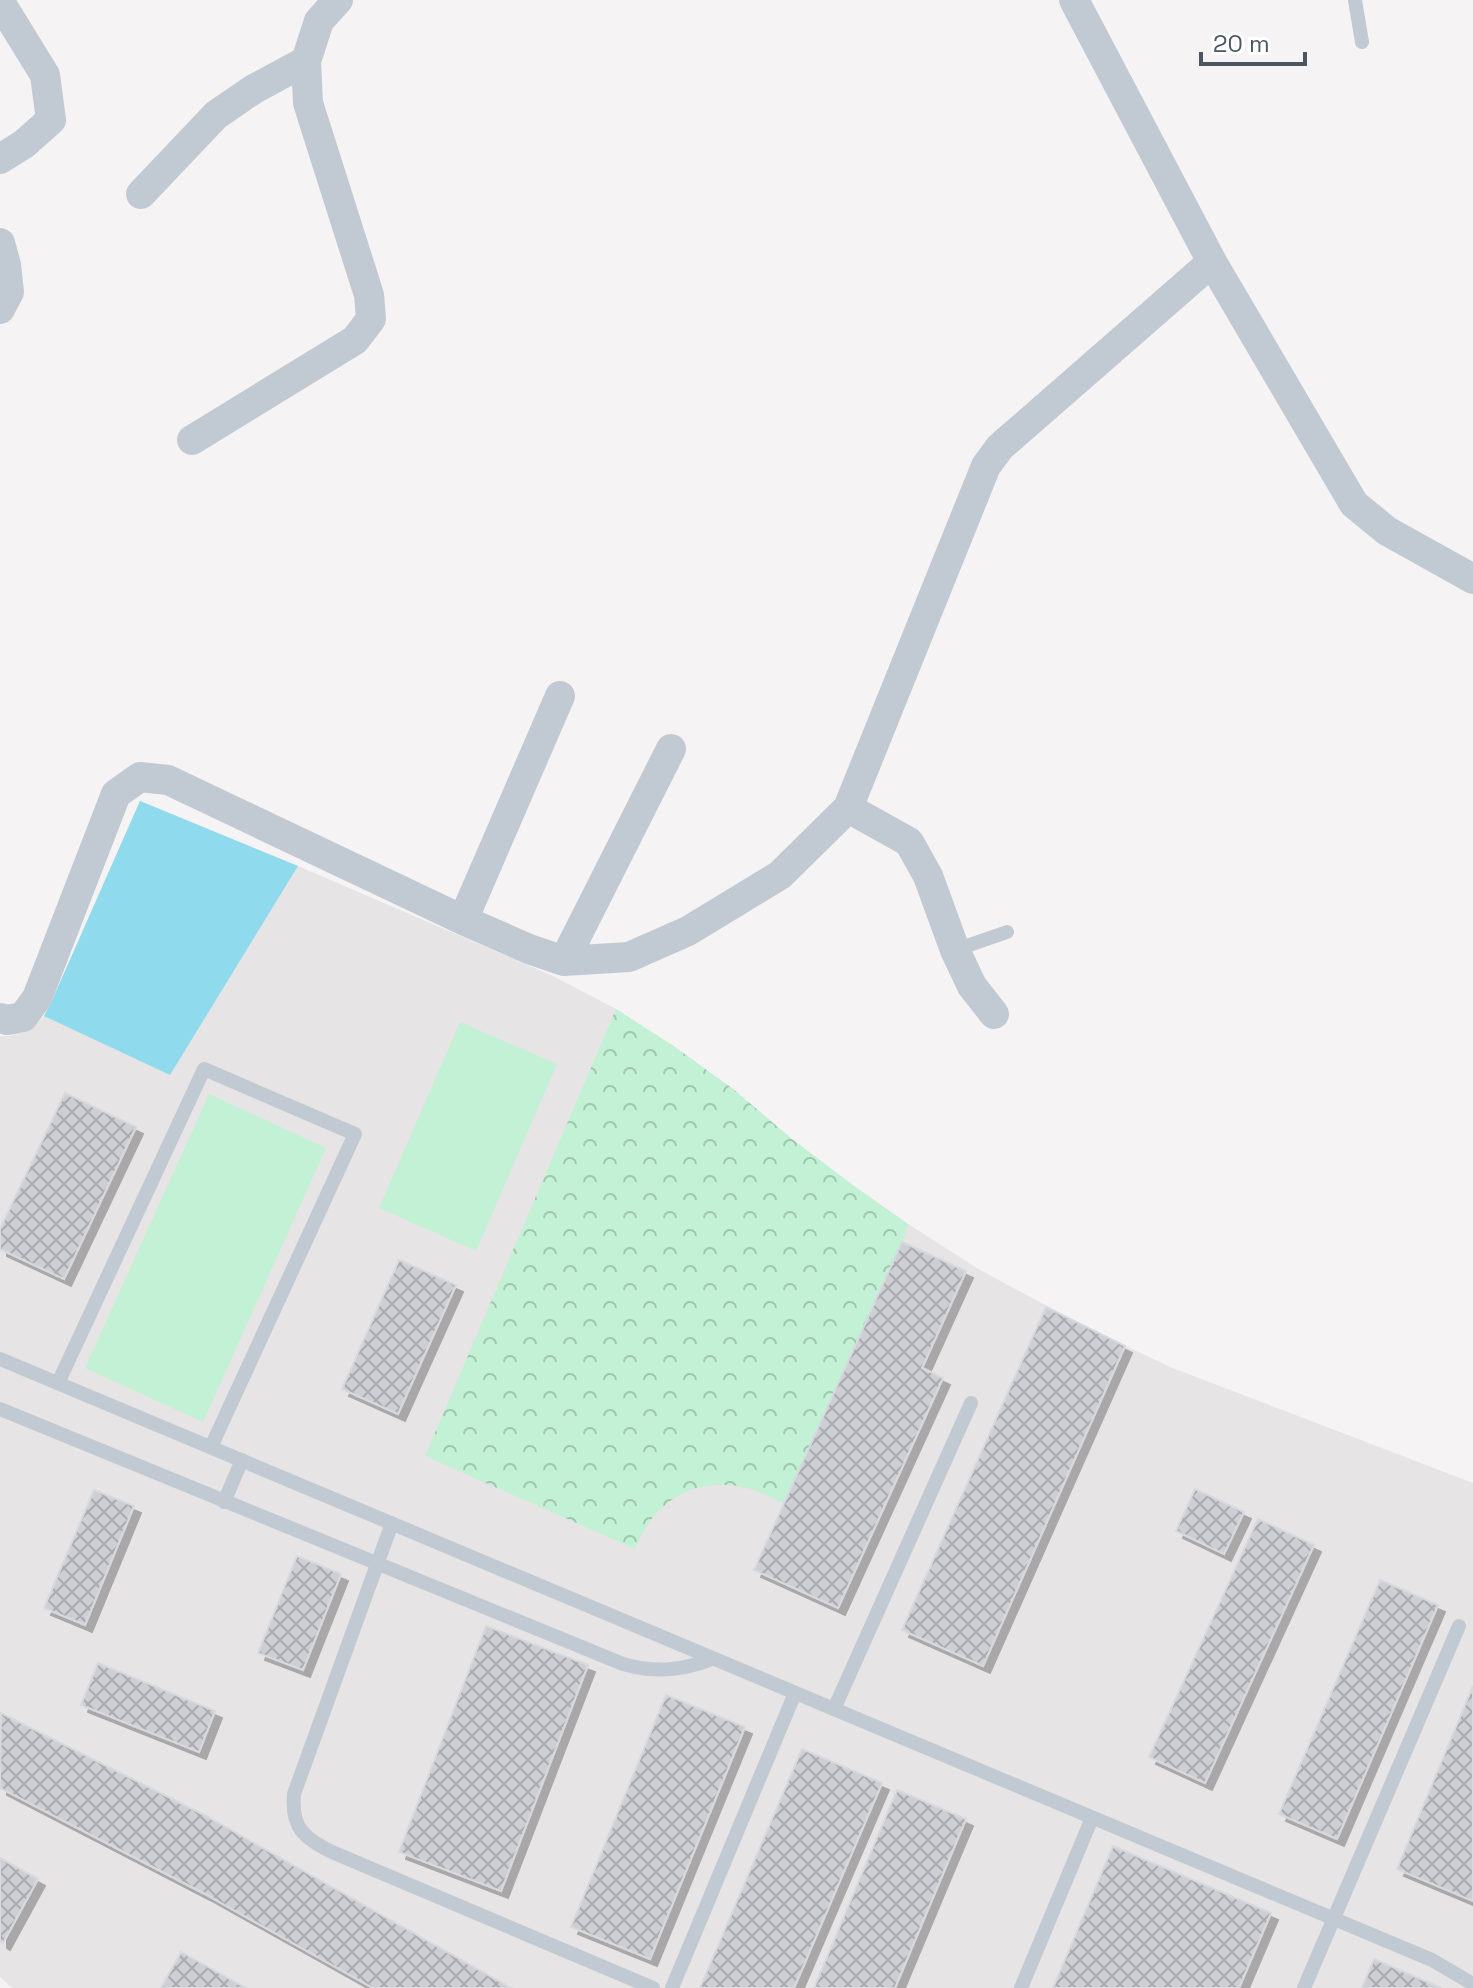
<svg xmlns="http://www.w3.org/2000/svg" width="1473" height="1988" font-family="'Space Grotesk',sans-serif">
<defs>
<pattern id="forest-crowns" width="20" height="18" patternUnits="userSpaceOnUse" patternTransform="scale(2)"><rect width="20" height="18" fill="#c3f1d5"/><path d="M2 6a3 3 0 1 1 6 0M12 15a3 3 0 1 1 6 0" fill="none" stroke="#a0c6b0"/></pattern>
<pattern id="building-cross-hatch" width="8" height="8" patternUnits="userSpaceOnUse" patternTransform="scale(2)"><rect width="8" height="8" fill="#cdcfd5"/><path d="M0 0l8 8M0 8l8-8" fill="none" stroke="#a8abb0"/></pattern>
<filter id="shadow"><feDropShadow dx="7" dy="7" stdDeviation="0" flood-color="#0004"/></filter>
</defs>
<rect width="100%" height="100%" fill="#f5f3f3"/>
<path fill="#e6e4e5" d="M140,801L298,866L488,948L553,976L616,1009L675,1047L733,1089L792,1139L854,1186L908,1224L980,1270L1086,1327L1170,1367L1473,1483V1988H12L0,1977V1036H9L22,1032L34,1026L44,1016L50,1005Z"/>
<path fill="#c3f1d5" d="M460,1022L557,1064L476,1251L379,1208Z
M209,1094L326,1148L203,1422L85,1368Z"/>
<path fill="url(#forest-crowns)" d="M616,1009L675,1047L733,1089L792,1139L854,1186L908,1224L902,1242L784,1503C769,1497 754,1488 737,1486C689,1479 652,1505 635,1549L425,1456Z"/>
<path fill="#90daee" d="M140,801L298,866L170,1075L44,1016L50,1005Z"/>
<path fill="url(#building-cross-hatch)" stroke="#d7d9de" stroke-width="2" filter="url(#shadow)" d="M65,1093L136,1127L64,1279L0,1249V1229Z
M902,1242L966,1271L922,1368L943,1378L838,1608L754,1570Z
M399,1260L456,1285L398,1414L342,1389Z
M1046,1307L1125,1346L983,1666L902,1630Z
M1195,1489L1244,1512L1224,1554L1176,1531Z
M94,1490L134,1506L85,1625L44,1608Z
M1258,1519L1314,1545L1205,1783L1149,1757Z
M297,1556L341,1574L303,1670L258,1653Z
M1380,1580L1438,1605L1337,1839L1279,1814Z
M486,1626L588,1665L501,1891L399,1852Z
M98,1663L215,1711L199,1752L81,1705Z
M1473,1686V1901L1397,1869Z
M666,1695L745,1727L650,1959L571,1927Z
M1,1713L206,1816L511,1988H373L205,1894L0,1788Z
M802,1749L882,1783L794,1988H700Z
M897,1790L966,1819L895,1988H814Z
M1113,1846L1271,1913L1239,1988H1053Z
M0,1858L38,1879L3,1943L0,1941Z
M181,1952L246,1988H161Z
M1374,1959L1441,1988H1362Z"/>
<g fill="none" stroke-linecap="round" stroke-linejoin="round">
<path stroke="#c1cad2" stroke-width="14" d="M1355,0L1362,42
M955,950L1007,932
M0,1359L1432,1960L1473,1984
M58,1383L204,1069L355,1134L211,1447
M0,1409L623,1664C655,1673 681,1671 712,1659
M224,1502L242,1460
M392,1523L294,1794C291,1827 303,1838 332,1852L653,1988
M834,1709L971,1403
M672,1988L795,1693
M1021,1988L1092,1818
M1304,1988L1459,1626"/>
<path stroke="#c1cad2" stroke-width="30" d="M1074,0L1212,262L1354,504L1387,531L1473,579
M0,2L45,75L51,120L24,144L0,159
M141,194L216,115L254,89L306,61
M0,243L6,265L9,292L0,309
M192,440L355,340L371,319L369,295L308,103L306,61L319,21L338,0
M848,808L909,842L928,876L955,950L972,986L994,1014
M463,920L560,696
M564,961L671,749
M0,1018L7,1020L23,1017L37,998L116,794L140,777L168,780L463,920L529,949L564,961L629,957L688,931L780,875L848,808L986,466L1000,447L1212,262"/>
</g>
<path d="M1201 52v12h104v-12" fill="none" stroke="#4a5661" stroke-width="4"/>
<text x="1213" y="52" font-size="24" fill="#4a5661" stroke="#ffffff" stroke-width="6" paint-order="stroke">20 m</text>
</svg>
